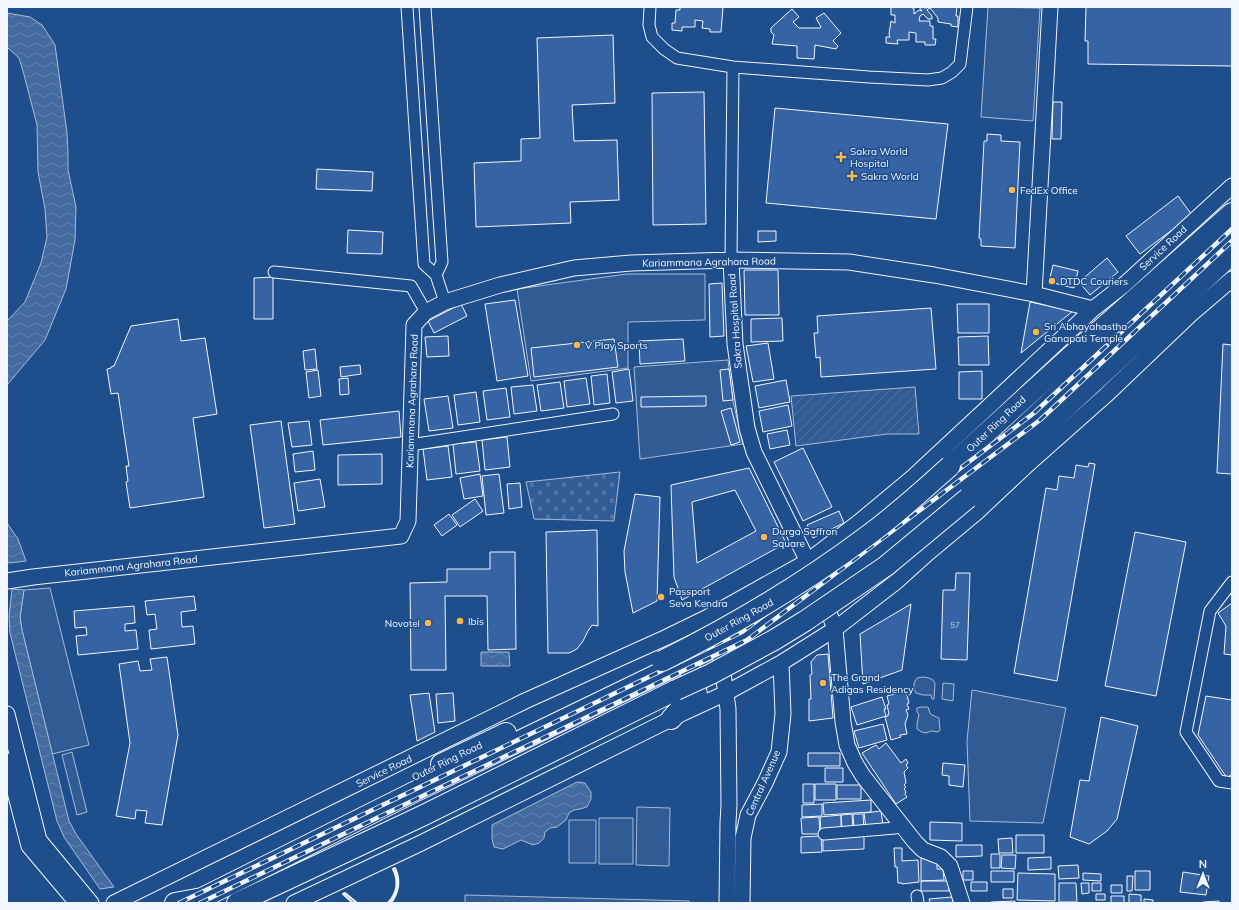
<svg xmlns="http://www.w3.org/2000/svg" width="1239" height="910" font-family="Mulish,sans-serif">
<defs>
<pattern id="cemetery-stones" width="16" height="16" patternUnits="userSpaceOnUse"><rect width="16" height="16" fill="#305b95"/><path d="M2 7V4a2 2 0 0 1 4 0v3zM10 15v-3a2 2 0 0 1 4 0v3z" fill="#4e73a5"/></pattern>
<pattern id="garden-furrows" width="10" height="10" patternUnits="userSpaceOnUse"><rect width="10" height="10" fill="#305b95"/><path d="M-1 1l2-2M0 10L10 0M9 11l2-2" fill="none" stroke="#4e73a5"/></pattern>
<pattern id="water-waves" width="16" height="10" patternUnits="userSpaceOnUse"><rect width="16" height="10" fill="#446ba0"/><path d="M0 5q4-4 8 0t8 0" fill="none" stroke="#5f81ae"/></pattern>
</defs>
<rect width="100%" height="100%" fill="#1f4e8c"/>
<path fill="#305b95" stroke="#a8bbd7" d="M988,7L1040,8L1033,121L981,117Z
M627,274H705V320L628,322V368L531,381L517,289Z
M728,360L733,401L743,444L640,459L634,367Z
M50,588L89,745L52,754L22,630L20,617L24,590Z
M923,677L929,678L933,680L935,683L934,699H932L931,695H923L916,693L914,689V683L917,678Z
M943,683L954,684L953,701L942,699Z
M972,690L1066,708L1043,823L970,821L967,741Z
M922,707H928L930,713L932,715L939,718L940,730L938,732L931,731L926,733L922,732L917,729V724L919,714L917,712V708Z
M72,752L87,812L77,815L62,755Z
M637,807L670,808L669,866L636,865Z
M599,818H633V864H599Z
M569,820H596V863H569Z
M465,895L689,901V903H465Z"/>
<path fill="url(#cemetery-stones)" stroke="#a8bbd7" d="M620,472L614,521L534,519L526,482Z"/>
<path fill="url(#garden-furrows)" stroke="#a8bbd7" d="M915,387L919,434H887L796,446L791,396Z"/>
<path fill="url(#water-waves)" stroke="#a8bbd7" d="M7,13L30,17L42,25L55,45L67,133L68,153V170L76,207L75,240L66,289L45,340L7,385V321L25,302L41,263L47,237L45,209L38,172L37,125L23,71L19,58L7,47Z
M7,523L18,539L26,561L9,563L7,560Z
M12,589L24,590L20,617L22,630L69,821L76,834L114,887L100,889L64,837L57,821L10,633L9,617Z
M481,652H509L510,666H481Z
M577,782L585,783L591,792V799L587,807L580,809L574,810L569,813L566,820L557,827L550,828L545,832L544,838L539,843L533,845L521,840L503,849L494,847L492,839V825Z"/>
<path fill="#3563a3" stroke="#f2f6ff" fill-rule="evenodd" d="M680,7H723L721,32H710V29L702,28L703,21L695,20V27H682V31L672,30V23H675L676,10H680Z
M891,7H912V8H914V14L919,10L922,11L919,7L927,8L928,7H957L956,16H958V27L951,26V24L938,22V18L930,8L927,10L932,16V19H928L923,14L920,16L919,21H930V26H933V39H936L935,45H925V42H916V33L909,32V40H897L898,44L886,43V37H890L889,34L891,21L895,23V15H891Z
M1086,7H1232V66L1088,64V41H1085Z
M792,9L799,17L793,22L799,28H820L821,27L816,18L824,13L841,33L833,41L838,46L836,49L815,45L814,59L797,58V46L772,44L774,35L771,32V28Z
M613,35L615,103L572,105L574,141L617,140L619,200L570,202L571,223L476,227L474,163L521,161V139L540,138L537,38Z
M704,92L706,224L653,225L652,93Z
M1053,102H1062L1061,139H1052Z
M775,108L948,124L936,219L766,203Z
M987,134L1001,135V141L1020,142L1015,248L981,246V239L979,238L984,141H987Z
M317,169L373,172L372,191L316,189Z
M1178,196L1192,215L1140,254L1126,236Z
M348,230L383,232L382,254L347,253Z
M758,231H776V241L758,242Z
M1107,258L1118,272L1090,295L1079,282Z
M1053,265L1078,271L1074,288L1049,282Z
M744,270H778L779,315H745Z
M273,277V319H254V278Z
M722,283L724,336L710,337L709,284Z
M515,300L528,376L497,381L485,304Z
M1030,302L1073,311L1021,353Z
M461,304L467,316L434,333L428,321Z
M957,304H989V333H958Z
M931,308L936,369L821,377L820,357L816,358L814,333H818L817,316Z
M782,318L783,341L751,342V319Z
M178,319L181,341L205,338L217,414L193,418L204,497L130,508L126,482L128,481L126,466H129L118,393L111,394L107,369L111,368V367L114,366L131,326Z
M448,336L449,356L427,357L425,337Z
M988,336L989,365H959L958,337Z
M614,339L618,367L534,377L531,348Z
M683,339L685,361L640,364L639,341Z
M768,343L774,379L753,382L746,346Z
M1223,344L1232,345V474L1217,473Z
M315,349L317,369L305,370L303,351Z
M360,365L361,374L341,377L340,367Z
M629,369L633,401L616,403L612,372Z
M729,369L733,400L723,401L720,370Z
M318,370L321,396L309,398L306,372Z
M982,371V399H959V372Z
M607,374L610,403L594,405L591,376Z
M348,378L349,394L340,395L339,379Z
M586,378L590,404L567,407L564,381Z
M786,380L790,402L759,408L755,386Z
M560,382L564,408L541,411L537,385Z
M533,385L537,411L514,414L511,387Z
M506,388L510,417L487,420L483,391Z
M476,392L480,422L458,425L454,395Z
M448,396L453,428L429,431L424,399Z
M706,396V406L641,407V397Z
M788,405L792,426L763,432L759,411Z
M731,408L740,442L731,445L721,411Z
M399,411L401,437L323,445L320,420Z
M281,421L295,524L264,528L250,425Z
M309,421L312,445L292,447L288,423Z
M787,430L790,445L770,449L767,434Z
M507,437L510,467L485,470L482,440Z
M476,442L480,471L456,474L453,444Z
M448,446L452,477L427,480L423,449Z
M803,448L832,507L803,521L774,462Z
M313,451L315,470L295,472L293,454Z
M382,454V484L338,485V455Z
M1089,463L1095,464L1057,681L1014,673L1046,488L1057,490L1059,476L1074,478L1076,465L1088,467Z
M749,468L786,543L682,600L674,577L671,485ZM735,490L756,531L697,563L692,502Z
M480,474L483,496L464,499L460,478Z
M499,474L504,513L486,515L482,476Z
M320,479L325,507L298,511L294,483Z
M520,483L522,507L509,509L507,484Z
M635,494L660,497L657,601L633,613L625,572L624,551Z
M475,499L483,511L460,527L452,515Z
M839,511L844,523L813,538L807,525Z
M449,514L457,525L442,536L434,525Z
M597,530L598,626L592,625L588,631L583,641L577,649L569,653H548L546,532Z
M1135,532L1186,542L1156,696L1105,686Z
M490,552H515L516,649L488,650L487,596H445L446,670H411L410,583L447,582V569H490Z
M956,573H970L967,660L941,659L943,590H955Z
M194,596L196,610L181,612L182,627L193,626L195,644L151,649L149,630L157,629L155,614L147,615L145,601Z
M1232,603V655L1224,654L1226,626L1218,613Z
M911,604L902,670L863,684L860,634Z
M134,606L135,623L125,624V631L136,630L138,649L78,655L76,636L87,635L86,627L75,628L74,611Z
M828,654L833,718L809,721V699H811L810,675L812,674L811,662L817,655Z
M167,657L178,735L162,825L145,823L147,811L136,810L135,819L116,816L130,743L119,664L138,661L140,671L152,670L150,659Z
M906,691L909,703L907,704L909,709L906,710L908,715L905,724L907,734L900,735L901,737L891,740L885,717L888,716V714H889L887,705L889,704L887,696Z
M429,693L435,732L417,741L410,695Z
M453,693L455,721L438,723L436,694Z
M1206,696L1232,700V774L1227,778L1198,735Z
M882,697L886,709H884L886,716L857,725L851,707Z
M1101,717L1138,726L1117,819L1107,831L1089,844L1070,837L1080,780L1089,781Z
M883,724L887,740L859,748L854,731Z
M886,743L901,763L906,759L908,763L906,765L908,768L904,772L906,783L904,785L906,787L904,789L906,792L905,794L907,797L896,804L862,753L876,745L879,749Z
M808,753H840V766H808Z
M943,763L965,765L963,787L949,785V776L942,775Z
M825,768H843V782H825Z
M803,784H814V803H803Z
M815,784H836V800H815Z
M837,785H861V799H837Z
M871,800V812L824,815L823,803Z
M822,804V816L802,817V805Z
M881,811L883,826L866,828L864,813Z
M852,814L853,829L842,830L841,815Z
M853,814H863L864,829H854Z
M841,815V830L821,831L820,817Z
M819,817L820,834H802L801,818Z
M930,822L962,823V841L930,840Z
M864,835V849L823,851V837Z
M1016,835H1044V853H1016Z
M821,836L822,852L801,853V837Z
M1012,838L1013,853H999L998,839Z
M956,845H982V856L956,857Z
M894,848H902V861L918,860L919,882L902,884V883H898L897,867H895Z
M991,854H1000V868H991Z
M1002,855H1016L1015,869L1001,868Z
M921,857H926V859H929V861L935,860L937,862V869H943L944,880L921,881Z
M1051,857V869L1028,870V858Z
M1078,865L1079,878L1059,879L1058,866Z
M963,871H973V880H963Z
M991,871H1014V882H991Z
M1135,871H1150V890H1135Z
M1183,872L1209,876L1206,895L1180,892Z
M1018,873L1055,874V901L1017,900Z
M1083,873L1101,874V881L1083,880Z
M1127,876H1133L1132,891H1127Z
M921,881H949V891H921Z
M971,882H987V891H971Z
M1059,883H1076L1077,902H1059Z
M1081,883H1089V893L1082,894Z
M1092,883H1101V891H1092Z
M1111,885H1122V893H1111Z
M1003,889H1013V898H1003Z
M1096,894H1105V900H1096Z
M1129,894L1141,895V903H1129Z
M1111,896H1124V903H1111Z
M952,897L953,903H930L929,899Z
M1144,899L1153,900V903H1144Z
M1015,901V903H991V902Z
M1219,901V903H1204L1203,902Z"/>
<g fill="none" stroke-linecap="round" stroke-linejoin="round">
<defs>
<path id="street" d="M407,7L424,264L436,275L445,302
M425,7L442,262L436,275
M650,7L649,25L652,37L664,49L677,58L733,67L869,77L928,80L942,78L952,72L960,64L967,7
M731,260L733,67
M274,272L411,286L426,312
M410,445L613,414
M1232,582L1210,611L1186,732L1219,781L1232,783
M824,834L895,828L901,825
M917,896L918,903"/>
<path id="secondary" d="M731,260L735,344L747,428L754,452L812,570
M1034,294L1050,7
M7,581L33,577L401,536L408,521L414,325L426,312L445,302L500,285L574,268L631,263L731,260L849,262L934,275L1034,294L1093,309
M823,597L835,629L843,722L847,745L855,763L863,776L915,842L923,850L941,857L950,866L962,903
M715,636L719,645L728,709L729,805L728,822L727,903
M7,714L39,840L91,903
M7,761L29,846L77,903
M114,903L525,701L667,637L706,618L808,561L859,522L913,477L1074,327L1093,309L1125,284L1232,186
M294,903L419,844L683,713L726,693L781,663L835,629L897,581L928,553L976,513L1025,467L1105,396L1191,314L1232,279
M742,903L743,838L748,815L765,783L779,752L783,714L781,663"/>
<path id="highway" d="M950,466L1081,347L1232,213
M968,498L1232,254
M671,719L681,708L697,695L696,688L689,667
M441,764L506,733
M175,903L202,898L414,792L757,626L821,590L924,514L977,470L1220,245L1232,224
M237,903L422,816L676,690"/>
</defs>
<use href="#street" stroke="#f2f6ff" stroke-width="13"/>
<use href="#secondary" stroke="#f2f6ff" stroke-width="17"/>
<use href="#highway" stroke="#f2f6ff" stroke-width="22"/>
<use href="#street" stroke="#1f4e8c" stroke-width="11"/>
<use href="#secondary" stroke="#1f4e8c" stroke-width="15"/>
<use href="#highway" stroke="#1f4e8c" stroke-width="20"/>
<defs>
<path id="rail" d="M179,903L742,632L1034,413L1232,229
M200,903L747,640L1040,420L1232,241"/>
</defs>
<use href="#rail" stroke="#f2f6ff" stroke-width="4.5"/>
<use href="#rail" stroke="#1f4e8c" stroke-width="3" stroke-dasharray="9" stroke-linecap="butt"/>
<defs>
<path id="highway-bridge" d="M662,661C734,625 802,585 867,536C896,515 923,490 950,466
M676,690L711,674L774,640L805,621L886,566L968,498"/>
</defs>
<use href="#highway-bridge" stroke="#f2f6ff" stroke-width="22" stroke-linecap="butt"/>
<use href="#highway-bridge" stroke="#1f4e8c" stroke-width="20"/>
<path stroke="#f2f6ff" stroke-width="2" d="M353,903L343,894L345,893L357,903
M388,903C397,893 399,881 393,869L395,868C401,881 399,892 391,903"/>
</g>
<g fill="#ffb74d" stroke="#1f4e8c" stroke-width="1.5">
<path d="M839 151h4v4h4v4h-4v4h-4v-4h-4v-4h4z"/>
<path d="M850 170h4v4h4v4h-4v4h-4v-4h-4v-4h4z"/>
<circle cx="1012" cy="190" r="4"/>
<circle cx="1052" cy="281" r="4"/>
<circle cx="1036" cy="332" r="4"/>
<circle cx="577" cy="345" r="4"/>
<circle cx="764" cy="537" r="4"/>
<circle cx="661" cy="597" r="4"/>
<circle cx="460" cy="621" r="4"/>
<circle cx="428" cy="623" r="4"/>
<circle cx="823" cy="683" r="4"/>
</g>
<g text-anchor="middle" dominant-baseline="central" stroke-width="3" stroke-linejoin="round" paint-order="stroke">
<g font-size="8" fill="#c3d1e8">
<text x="955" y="625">57</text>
</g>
<g font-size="10" fill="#f2f6ff" stroke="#1f4e8c" text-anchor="start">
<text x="850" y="151">Sakra World<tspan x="850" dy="12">Hospital</tspan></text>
<text x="861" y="176">Sakra World</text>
<text x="1020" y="190">FedEx Office</text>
<text x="1060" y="281">DTDC Couriers</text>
<text x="1044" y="326">Sri Abhayahastha<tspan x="1044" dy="12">Ganapati Temple</tspan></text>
<text x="585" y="345">V Play Sports</text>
<text x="772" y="531">Durga Saffron<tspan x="772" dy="12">Square</tspan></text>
<text x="669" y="591">Passport<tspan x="669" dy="12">Seva Kendra</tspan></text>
<text x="468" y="621">Ibis</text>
<text x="420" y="623" text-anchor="end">Novotel</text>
<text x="831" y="677">The Grand<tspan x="831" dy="12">Adigas Residency</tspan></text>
</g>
<g font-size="10" fill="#f2f6ff" stroke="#1f4e8c">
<text transform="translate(1163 248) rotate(-43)">Service Road</text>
<text transform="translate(709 262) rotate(-1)">Kariammana Agrahara Road</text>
<text transform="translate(735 321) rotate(-94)">Sakra Hospital Road</text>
<text transform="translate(412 401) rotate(-88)">Kariammana Agrahara Road</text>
<text transform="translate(996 424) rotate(-43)">Outer Ring Road</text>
<text transform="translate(131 566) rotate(-6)">Kariammana Agrahara Road</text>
<text transform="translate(739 620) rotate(-29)">Outer Ring Road</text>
<text transform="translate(447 761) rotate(-26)">Outer Ring Road</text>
<text transform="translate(384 771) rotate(-26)">Service Road</text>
<text transform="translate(763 783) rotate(-66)">Central Avenue</text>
</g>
</g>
<rect width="1239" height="910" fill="none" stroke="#f2f6ff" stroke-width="16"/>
<g transform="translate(1203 874)" stroke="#1f4e8c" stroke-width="3" paint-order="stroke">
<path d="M0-3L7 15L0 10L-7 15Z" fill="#f2f6ff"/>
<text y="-6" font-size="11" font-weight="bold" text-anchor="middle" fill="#f2f6ff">N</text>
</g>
</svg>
